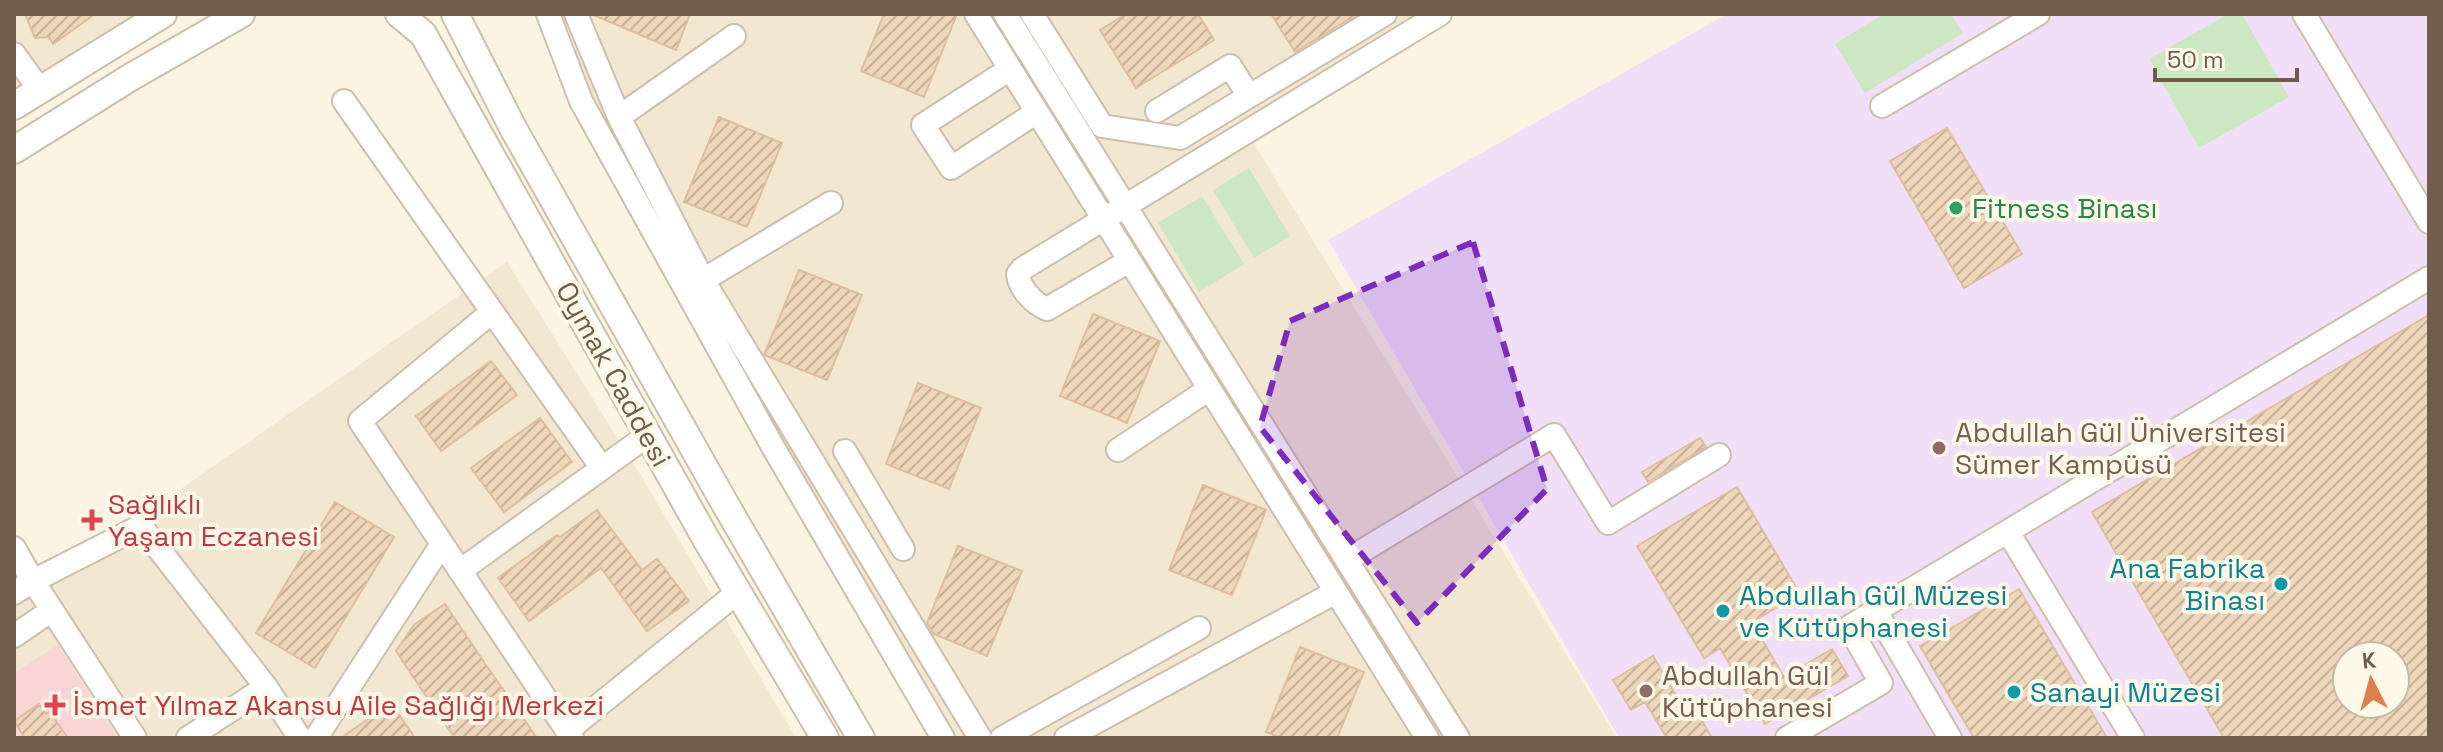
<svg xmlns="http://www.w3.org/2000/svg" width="2443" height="752" font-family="'Space Grotesk',sans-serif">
<defs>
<pattern id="building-hatch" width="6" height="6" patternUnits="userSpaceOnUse" patternTransform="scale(2)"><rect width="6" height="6" fill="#eed6bb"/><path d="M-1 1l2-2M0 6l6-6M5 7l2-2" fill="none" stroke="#c5b19a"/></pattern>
</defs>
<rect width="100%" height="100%" fill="#fbf4e2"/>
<path fill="#f2e7d1" d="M14,14H163L14,117Z
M577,14H1437L1245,129L1617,738H952L767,425L572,61Z
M507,262L640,474L796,738H14V545L40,587Z"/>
<path fill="#f1dff7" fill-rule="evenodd" d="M1727,14H2429V738H1619L1328,240ZM2347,656H2395V704H2347Z"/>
<path fill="#f8d6d6" d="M58,645L117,738H14V673Z"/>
<path fill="#cce7c2" d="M1883,14H1951L1963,33L1865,93L1835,44Z
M2228,14H2242L2289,97L2199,148L2149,59Z
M1249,168L1290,236L1254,258L1213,190Z
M1202,196L1244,264L1199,292L1158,223Z"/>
<path fill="url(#building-hatch)" stroke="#e0be9d" stroke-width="2" fill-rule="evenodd" d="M25,14H95L53,44L49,37L35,38Z
M591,14H690L676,50Z
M884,14H957L924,97L861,71Z
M1126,14H1198L1214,40L1136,88L1100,30Z
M1271,14H1358L1295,52Z
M719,117L782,143L747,227L684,202Z
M1947,128L2022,254L1964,288L1890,161Z
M799,270L862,295L827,380L764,355Z
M1093,314L1160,341L1127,423L1060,396Z
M2429,315V738H2224L2092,512ZM2347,656H2395V704H2347Z
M491,361L517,395L441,451L416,416Z
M918,383L981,408L949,489L886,464Z
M540,418L572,462L504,512L471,468Z
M1700,438L1706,447L1648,482L1642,472Z
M1203,485L1266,510L1232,595L1169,570Z
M1737,487L1800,594L1752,622L1784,677L1832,649L1848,676L1765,724L1720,648L1704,658L1637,546Z
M335,502L394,537L315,668L256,633Z
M597,510L642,570L657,559L689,601L647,631L601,568L529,621L498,578L557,535L560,537Z
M958,546L1022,571L987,656L934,634L927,623Z
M2019,589L2107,738H1974L1920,646Z
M445,604L486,665L537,738H455L432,705L396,651L414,625Z
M1300,647L1364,672L1337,738H1282L1266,732Z
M1653,656L1690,719L1698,714L1712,738H1667L1645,702L1631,710L1613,680Z
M391,703L415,738H341Z
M39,704L46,714L49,711L68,738H25L14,721Z"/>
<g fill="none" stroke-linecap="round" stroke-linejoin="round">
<defs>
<path id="minor" d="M548,14L581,101L773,447L943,738
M576,14L619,117L703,280L980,738
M976,14L1427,738
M1005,14L1458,738
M1032,14L1102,126L1180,138L1385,14
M2304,14L2429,222
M14,54L40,90
M1010,69L923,125L951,168L1037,112
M344,101L602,468
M1882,106L2038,14
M1157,111L1230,66L1249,96
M619,117L734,36
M1129,261L1047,309C1034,304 1019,288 1018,274L1022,269L1440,14
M703,280L831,203
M492,312L360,421L572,738
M1118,450L1209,389
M845,451L903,549
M2008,532L2133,738
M14,548L33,581L135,738
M1347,560L1554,435L1608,523L1719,455
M460,571L648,435
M14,593L33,581L141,526L266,687L300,738
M1876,611L1950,738
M14,636L52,610
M567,731L738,592
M188,738L266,687
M316,738L442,544
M1002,738L1199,628
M1066,738L1336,592
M1787,738L1881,683L1849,627L2429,278"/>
<path id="tertiary" d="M399,14L423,34L706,539L825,738
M455,14L513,128L724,502L861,738
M14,106L163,14
M14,150L131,77L241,14"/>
</defs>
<use href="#minor" stroke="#cdbfac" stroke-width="26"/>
<use href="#tertiary" stroke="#cdbfac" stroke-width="30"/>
<use href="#minor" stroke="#fff" stroke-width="22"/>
<use href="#tertiary" stroke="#fff" stroke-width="26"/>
</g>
<path fill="#7b2cbf" fill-opacity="0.2" stroke="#7b2cbf" stroke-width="6" stroke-dasharray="16 10" stroke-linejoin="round" d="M1473,242L1547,489L1417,623L1260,427L1290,321Z"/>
<circle fill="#2e9e5b" stroke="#fef8e8" stroke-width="3" cx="1956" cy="208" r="8"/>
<g fill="#8d6e63" stroke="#fef8e8" stroke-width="3">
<circle cx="1939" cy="448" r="8"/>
<circle cx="1646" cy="691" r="8"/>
</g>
<g fill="#e0444e" stroke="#fef8e8" stroke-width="3">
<path d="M88 508h8v8h8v8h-8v8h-8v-8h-8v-8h8z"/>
<path d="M51 693h8v8h8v8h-8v8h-8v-8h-8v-8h8z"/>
</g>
<g fill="#0f9aa8" stroke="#fef8e8" stroke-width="3">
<circle cx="2281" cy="584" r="8"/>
<circle cx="1723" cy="611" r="8"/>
<circle cx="2014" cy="692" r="8"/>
</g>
<g text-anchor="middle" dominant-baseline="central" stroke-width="8" stroke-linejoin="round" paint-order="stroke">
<g font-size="28" fill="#27864d" stroke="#fef8e8" text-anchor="start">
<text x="1972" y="208">Fitness Binası</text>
</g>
<g font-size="28" fill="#705c4a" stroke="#fef8e8">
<text transform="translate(614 374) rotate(61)">Oymak Caddesi</text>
</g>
<g font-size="28" fill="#785e54" stroke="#fef8e8" text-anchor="start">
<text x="1955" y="432">Abdullah Gül Üniversitesi<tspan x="1955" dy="32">Sümer Kampüsü</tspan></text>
<text x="1662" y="675">Abdullah Gül<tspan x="1662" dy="32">Kütüphanesi</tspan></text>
</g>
<g font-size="28" fill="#be3a42" stroke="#fef8e8" text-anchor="start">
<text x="108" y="504">Sağlıklı<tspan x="108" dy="32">Yaşam Eczanesi</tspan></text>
<text x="73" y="705">İsmet Yılmaz Akansu Aile Sağlığı Merkezi</text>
</g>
<g font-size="28" fill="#0d838f" stroke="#fef8e8" text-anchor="start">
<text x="2265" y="568" text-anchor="end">Ana Fabrika<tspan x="2265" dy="32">Binası</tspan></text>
<text x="1739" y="595">Abdullah Gül Müzesi<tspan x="1739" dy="32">ve Kütüphanesi</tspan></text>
<text x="2030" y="692">Sanayi Müzesi</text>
</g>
</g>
<rect width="2443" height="752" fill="none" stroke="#705c4a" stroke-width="32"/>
<g transform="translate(2371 680) rotate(354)"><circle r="38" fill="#fef8e8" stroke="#c5baa9" stroke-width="2"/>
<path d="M0-6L14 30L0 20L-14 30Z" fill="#de7f4e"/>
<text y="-12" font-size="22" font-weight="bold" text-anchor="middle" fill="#705c4a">K</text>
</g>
<path d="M2155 68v12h142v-12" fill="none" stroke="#705c4a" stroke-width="4"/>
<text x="2167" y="68" font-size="24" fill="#705c4a" stroke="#fef8e8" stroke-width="6" paint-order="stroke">50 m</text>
</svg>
